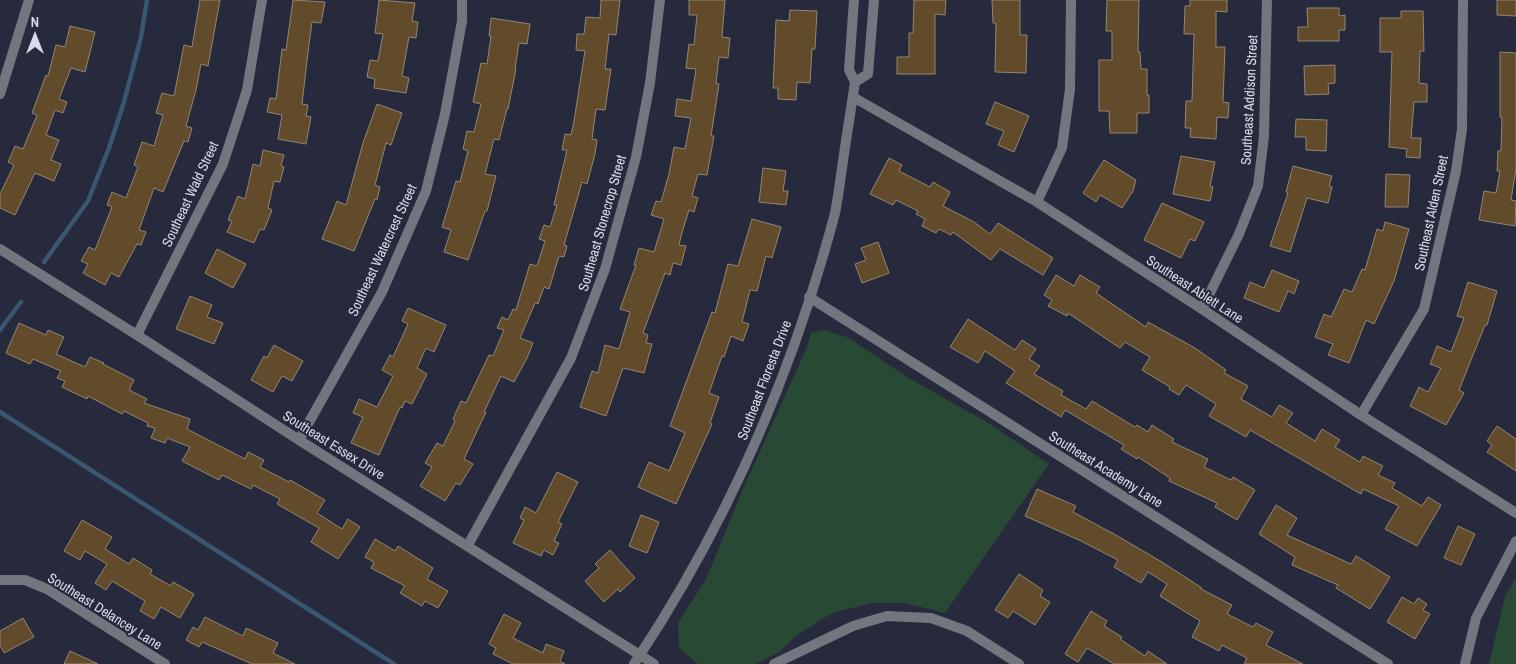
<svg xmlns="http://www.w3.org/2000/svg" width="1516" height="664" font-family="'Archivo Narrow',sans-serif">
<rect width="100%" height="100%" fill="#262a3c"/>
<path fill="#284934" d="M824,330L847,337L907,377L990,424L1049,464L945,613L905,603H872L832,613L796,636L779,652L756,664H698L679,648L678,623L706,579L743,489L807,347L811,333Z
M1516,577V664H1489L1505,596Z"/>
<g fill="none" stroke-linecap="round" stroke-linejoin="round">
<path stroke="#3a5671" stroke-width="4.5" d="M44,262L88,201L109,148L124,102L141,37L147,0
M0,330L21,302
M0,412L394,664"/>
</g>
<path fill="#614b2b" stroke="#948672" d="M200,0H220L208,66L201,64L196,90L186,126L192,128L188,142L184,141L163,192L154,188L139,230L146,232L141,245L137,244L119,277L111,273L105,285L83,273L88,264L81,261L89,247L95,250L112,207L107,205L112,192L126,198L138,167L134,165L142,142L154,146L163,115L156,113L162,93L174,96L184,45L192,47Z
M293,0L325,2L321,23L312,22L308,52L302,104L308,105L306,116L311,117L306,144L278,139L282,115L267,112L270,98L276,99L282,49L286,50Z
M379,0L415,3L412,21L418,22L416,38L409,37L402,76L409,78L406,93L374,88L375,79L367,77L370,60L378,61L383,34L375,33Z
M601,0H620L616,35L609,34L605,69H611L605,110L596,109L592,139L597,140L595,154L587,184L582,182L564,245L567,246L564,257L559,256L549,289L544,287L538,304L535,303L520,338L533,343L527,358L514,382L501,376L484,412H486L464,459L473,464L460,485L456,483L445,501L420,486L432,467L425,463L437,443L443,446L455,421L453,419L461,401L466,403L489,355L493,356L504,330L497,328L502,317L508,320L513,309L516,310L530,264L537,266L545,241L539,239L544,225L550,227L557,205H554L567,150H562L565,134L571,135L574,121L585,51L576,50L577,34H584L586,17L600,18Z
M689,0H725L722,37L730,38L728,58L719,57L716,83L719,84L711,136H714L707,175L698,174L692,196L698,198L694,212L689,210L681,236L679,245L686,246L681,265L673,263L670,275L665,273L643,333L648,335L646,343L652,344L644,373L623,368L606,416L580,407L592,371L598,373L605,345L619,349L630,312L620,309L636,265H634L639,248L654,252L664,219L651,215L656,201L661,202L669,174L674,147L685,149L691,118L675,116L677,99L691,101L696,69L686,68L689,44L694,45L697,15H689Z
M914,0H946L945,15L935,14V74H897V57H909V33H913Z
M992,0H1020V35H1027L1026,73L995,72L996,23H993Z
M1107,0H1139L1138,52H1140L1141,69H1147V95H1149V113H1137V133H1110L1109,111H1099V60H1112V31H1106Z
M1190,0H1227V12L1216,11V47H1225L1223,102L1229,103L1228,118L1217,117L1216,139L1190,137L1191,128H1185L1186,101H1192L1194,34H1184L1185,6H1190Z
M1497,0H1516V16L1497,15Z
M1307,8H1339V16L1345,15V30H1339V41H1298V27H1308Z
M790,10L817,11L815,49H812L810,83L797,82L796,100L778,99V88H773L776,20L789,21Z
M1401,11H1423L1424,51H1420L1419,83L1427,84V102H1414L1411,138H1421L1420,158L1406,157L1407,149L1389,147L1392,52H1380V18H1401Z
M491,18L530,24L527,44L519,43L515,69H516L508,109H507L499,140L494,139L485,174L496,176L487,211H485L468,260L444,252L451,230L442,227L456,181L460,182L468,151L463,149L467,131L474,132L481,104L473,102L481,63L487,64L491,36H489Z
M70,26L95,32L85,72L71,68L59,99L67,102L63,113L55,110L46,135L59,140L51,160L61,164L54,181L35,173L15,215L0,208V194L14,165L8,162L15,146L23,149L37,115L32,113L46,75L48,76L56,45L65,47Z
M1500,52L1516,53V169L1511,200L1516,201L1515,226L1479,220L1484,191L1496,193L1500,171H1497L1498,151H1501L1502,117H1500Z
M1335,65V83L1328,84L1329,94L1305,95L1304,66Z
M995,102L1029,116L1014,152L998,145L1004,131L986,124Z
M377,104L402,113L391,145L386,143L375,185L380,187L377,200L375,199L354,251L322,239L337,201L346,205L363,143Z
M1296,119L1327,120L1326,151L1306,150V137H1295Z
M263,150L284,155L281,166L284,167L280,182L274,181L268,208L272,210L264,230L260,229L254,243L227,232L232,221L228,220L238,196L245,199L253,164L260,166Z
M1181,156L1215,162L1210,186L1213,187L1210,201L1173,194Z
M889,158L902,165L899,171L930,187L933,182L950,192L943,206L974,222L990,234L998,223L1053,258L1043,275L1000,249L991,260L953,232L951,235L939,229L936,233L922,226L925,219L916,214L918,211L896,200L893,205L870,194Z
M1104,160L1136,180L1133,191L1122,208L1100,195L1096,202L1083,193Z
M1293,166L1332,176L1329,186L1332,187L1328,203L1307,198L1290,252L1270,246L1288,193L1286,192Z
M763,168L786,171L783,191H788L786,205L759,202Z
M1386,174L1410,175L1408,207H1385Z
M1162,203L1204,222L1195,241L1190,239L1181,258L1144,240Z
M752,219L781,227L772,258L766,256L757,291L750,290L742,322L749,324L743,341L731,336L724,357L722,356L709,393L719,397L710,423L712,424L676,504L638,487L649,462L669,471L685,433L670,426L712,312L715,313L728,264L738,266Z
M1385,222L1409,229L1394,281L1374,324L1366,320L1349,363L1328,355L1333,344L1315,337L1324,314L1331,317L1344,289L1352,292L1362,269L1365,270L1377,229L1383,231Z
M878,242L889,273L862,283L855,264L866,260L861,248Z
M217,249L246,264L233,288L205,273Z
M1272,270L1299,281L1294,294L1288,291L1279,312L1244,298L1250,282L1264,288Z
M1056,275L1074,286L1080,275L1100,287L1096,293L1146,327L1148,322L1195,348L1226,370L1224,373L1248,386L1241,399L1272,417L1279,405L1293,413L1286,423L1315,441L1322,429L1340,440L1335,447L1360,462L1363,456L1383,466L1378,475L1395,483L1392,488L1422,506L1428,497L1441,505L1417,546L1385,529L1399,506L1363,489L1361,494L1250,430L1246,437L1209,416L1216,404L1186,385L1179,395L1169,389L1170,387L1142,370L1150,357L1125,342L1120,348L1068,313L1067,316L1048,306L1052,300L1044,295Z
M1468,282L1497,291L1487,325H1485L1459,390L1464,393L1446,425L1410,406L1419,387L1428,392L1441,368L1430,364L1437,346L1451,352L1464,318L1457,316Z
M190,296L212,305L207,317L223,323L214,344L176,329Z
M408,308L446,325L434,352L426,348L417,368L427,374L412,404L405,401L402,408L400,407L379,455L351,443L363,417L353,413L359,399L377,407L393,376L382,370L390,355L393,357L408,324L402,321Z
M968,319L1015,350L1022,340L1036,349L1029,359L1040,366L1034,374L1063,391L1061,395L1086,409L1092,401L1135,427L1137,425L1148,432L1152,425L1174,439L1172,442L1208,459L1204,467L1231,480L1233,477L1255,490L1237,520L1215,507L1217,503L1169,481L1170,478L1138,457L1137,459L1121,449L1124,445L1065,410L1061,417L1006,383L1015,371L985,351L978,363L950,347Z
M19,323L46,335L48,330L64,337L56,354L85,367L90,357L104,363L103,364L134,380L129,390L147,399L144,403L190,419L187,429L245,459L248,452L264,460L260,467L289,482L290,480L325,500L317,513L342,529L348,519L360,527L338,559L311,542L319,528L277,504L280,499L253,485L251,489L222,475L219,480L182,461L190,447L167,438L165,443L151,438L155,428L147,426L148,423L124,411L122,414L88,396L87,399L62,387L65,381L57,378L61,371L33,359L30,364L6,353Z
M274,345L303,361L292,381L282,376L273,392L251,380L264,356L267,358Z
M1497,426L1516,439V471L1487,452L1492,445L1487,441Z
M557,472L578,482L558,522L562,524L554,541L559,543L553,555L544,550L541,556L513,543L524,520L520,518L525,507L536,513Z
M1037,489L1076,506L1073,512L1114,534L1162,562L1202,588L1201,589L1232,605L1227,614L1253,627L1256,623L1273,632L1266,645L1303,664H1244L1247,658L1222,645L1219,651L1192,637L1200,621L1160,596L1167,584L1148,572L1141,583L1114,567L1118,560L1081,541L1025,516Z
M1276,505L1297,518L1287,535L1351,564L1356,556L1390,577L1370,609L1336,588L1338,585L1292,565L1295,557L1259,534Z
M641,515L659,522L647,553L629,546Z
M82,520L112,537L105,549L129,564L133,558L152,570L150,574L171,586L173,582L194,594L180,618L161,607L154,619L140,611L145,601L112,581L106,590L95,583L107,564L85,551L80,560L64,551Z
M1458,526L1475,534L1461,565L1444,558Z
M375,539L395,551L398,546L433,568L427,579L448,591L438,608L425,601L422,606L400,593L405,586L371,568L374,562L365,557Z
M610,550L635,578L620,592L618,589L604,602L585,581L599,568L595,564Z
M1019,574L1043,590L1040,596L1050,602L1035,625L1013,611L1008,618L995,610Z
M1402,597L1414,604L1418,598L1427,604L1423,610L1430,614L1415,639L1387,622Z
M1091,611L1107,621L1104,626L1122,637L1120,639L1145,656L1148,651L1167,664H1114L1087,648L1078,662L1065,654Z
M504,614L521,623L513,638L543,653L546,644L564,651L560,661L565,664H513L493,654L496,648L489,644Z
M205,617L243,636L246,628L278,643L273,653L295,664H252L202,642L199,647L186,640L193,627L198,630Z
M23,618L34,637L4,653L0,645V631Z
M70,651L98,664H64Z"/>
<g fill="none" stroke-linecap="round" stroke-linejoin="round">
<path stroke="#72767f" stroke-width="10" d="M0,94L29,0
M853,97L1037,202L1202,309L1361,415L1516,513
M1037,202L1062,148L1070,89L1071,0
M0,249L137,335L299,440L654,664
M809,297L1388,664
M1202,309L1239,234L1258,186L1264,136L1267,0
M137,335L223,164L247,90L262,0
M1361,415L1424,309L1456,171L1462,129L1463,0
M299,440L382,292L426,191L445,114L462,21V0
M468,545L571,358L605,269L636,157L650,83L660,0
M0,580H25L47,589L165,664
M774,664L853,626L887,616L931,618L967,631L1019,664
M1465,664L1476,618L1516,541"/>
<path stroke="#72767f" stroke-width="10" d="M855,82L868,74L874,0
M634,664C726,526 793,373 835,213C838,198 840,182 842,168C846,139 851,110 855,82L849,70L854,0"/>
</g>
<g text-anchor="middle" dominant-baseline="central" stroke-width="4" stroke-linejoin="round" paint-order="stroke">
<g font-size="14" fill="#d8dbe7" stroke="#262a3c">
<text transform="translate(1249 100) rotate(-87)">Southeast Addison Street</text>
<text transform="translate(190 194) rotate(-65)">Southeast Wald Street</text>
<text transform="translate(1431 213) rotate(-78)">Southeast Alden Street</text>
<text transform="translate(602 223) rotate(-74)">Southeast Stonecrop Street</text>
<text transform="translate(382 250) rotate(-65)">Southeast Watercrest Street</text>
<text transform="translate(1195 289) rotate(33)">Southeast Ablett Lane</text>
<text transform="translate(764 380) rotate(-69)">Southeast Floresta Drive</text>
<text transform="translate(334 445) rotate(32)">Southeast Essex Drive</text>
<text transform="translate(1106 469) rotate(32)">Southeast Academy Lane</text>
<text transform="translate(105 611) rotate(32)">Southeast Delancey Lane</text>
</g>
</g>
<g transform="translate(35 35)" stroke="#262a3c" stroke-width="4" paint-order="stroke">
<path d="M0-4L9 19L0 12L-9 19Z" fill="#d8dbe7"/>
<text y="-8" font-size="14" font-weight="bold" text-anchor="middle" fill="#d8dbe7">N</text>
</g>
</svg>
